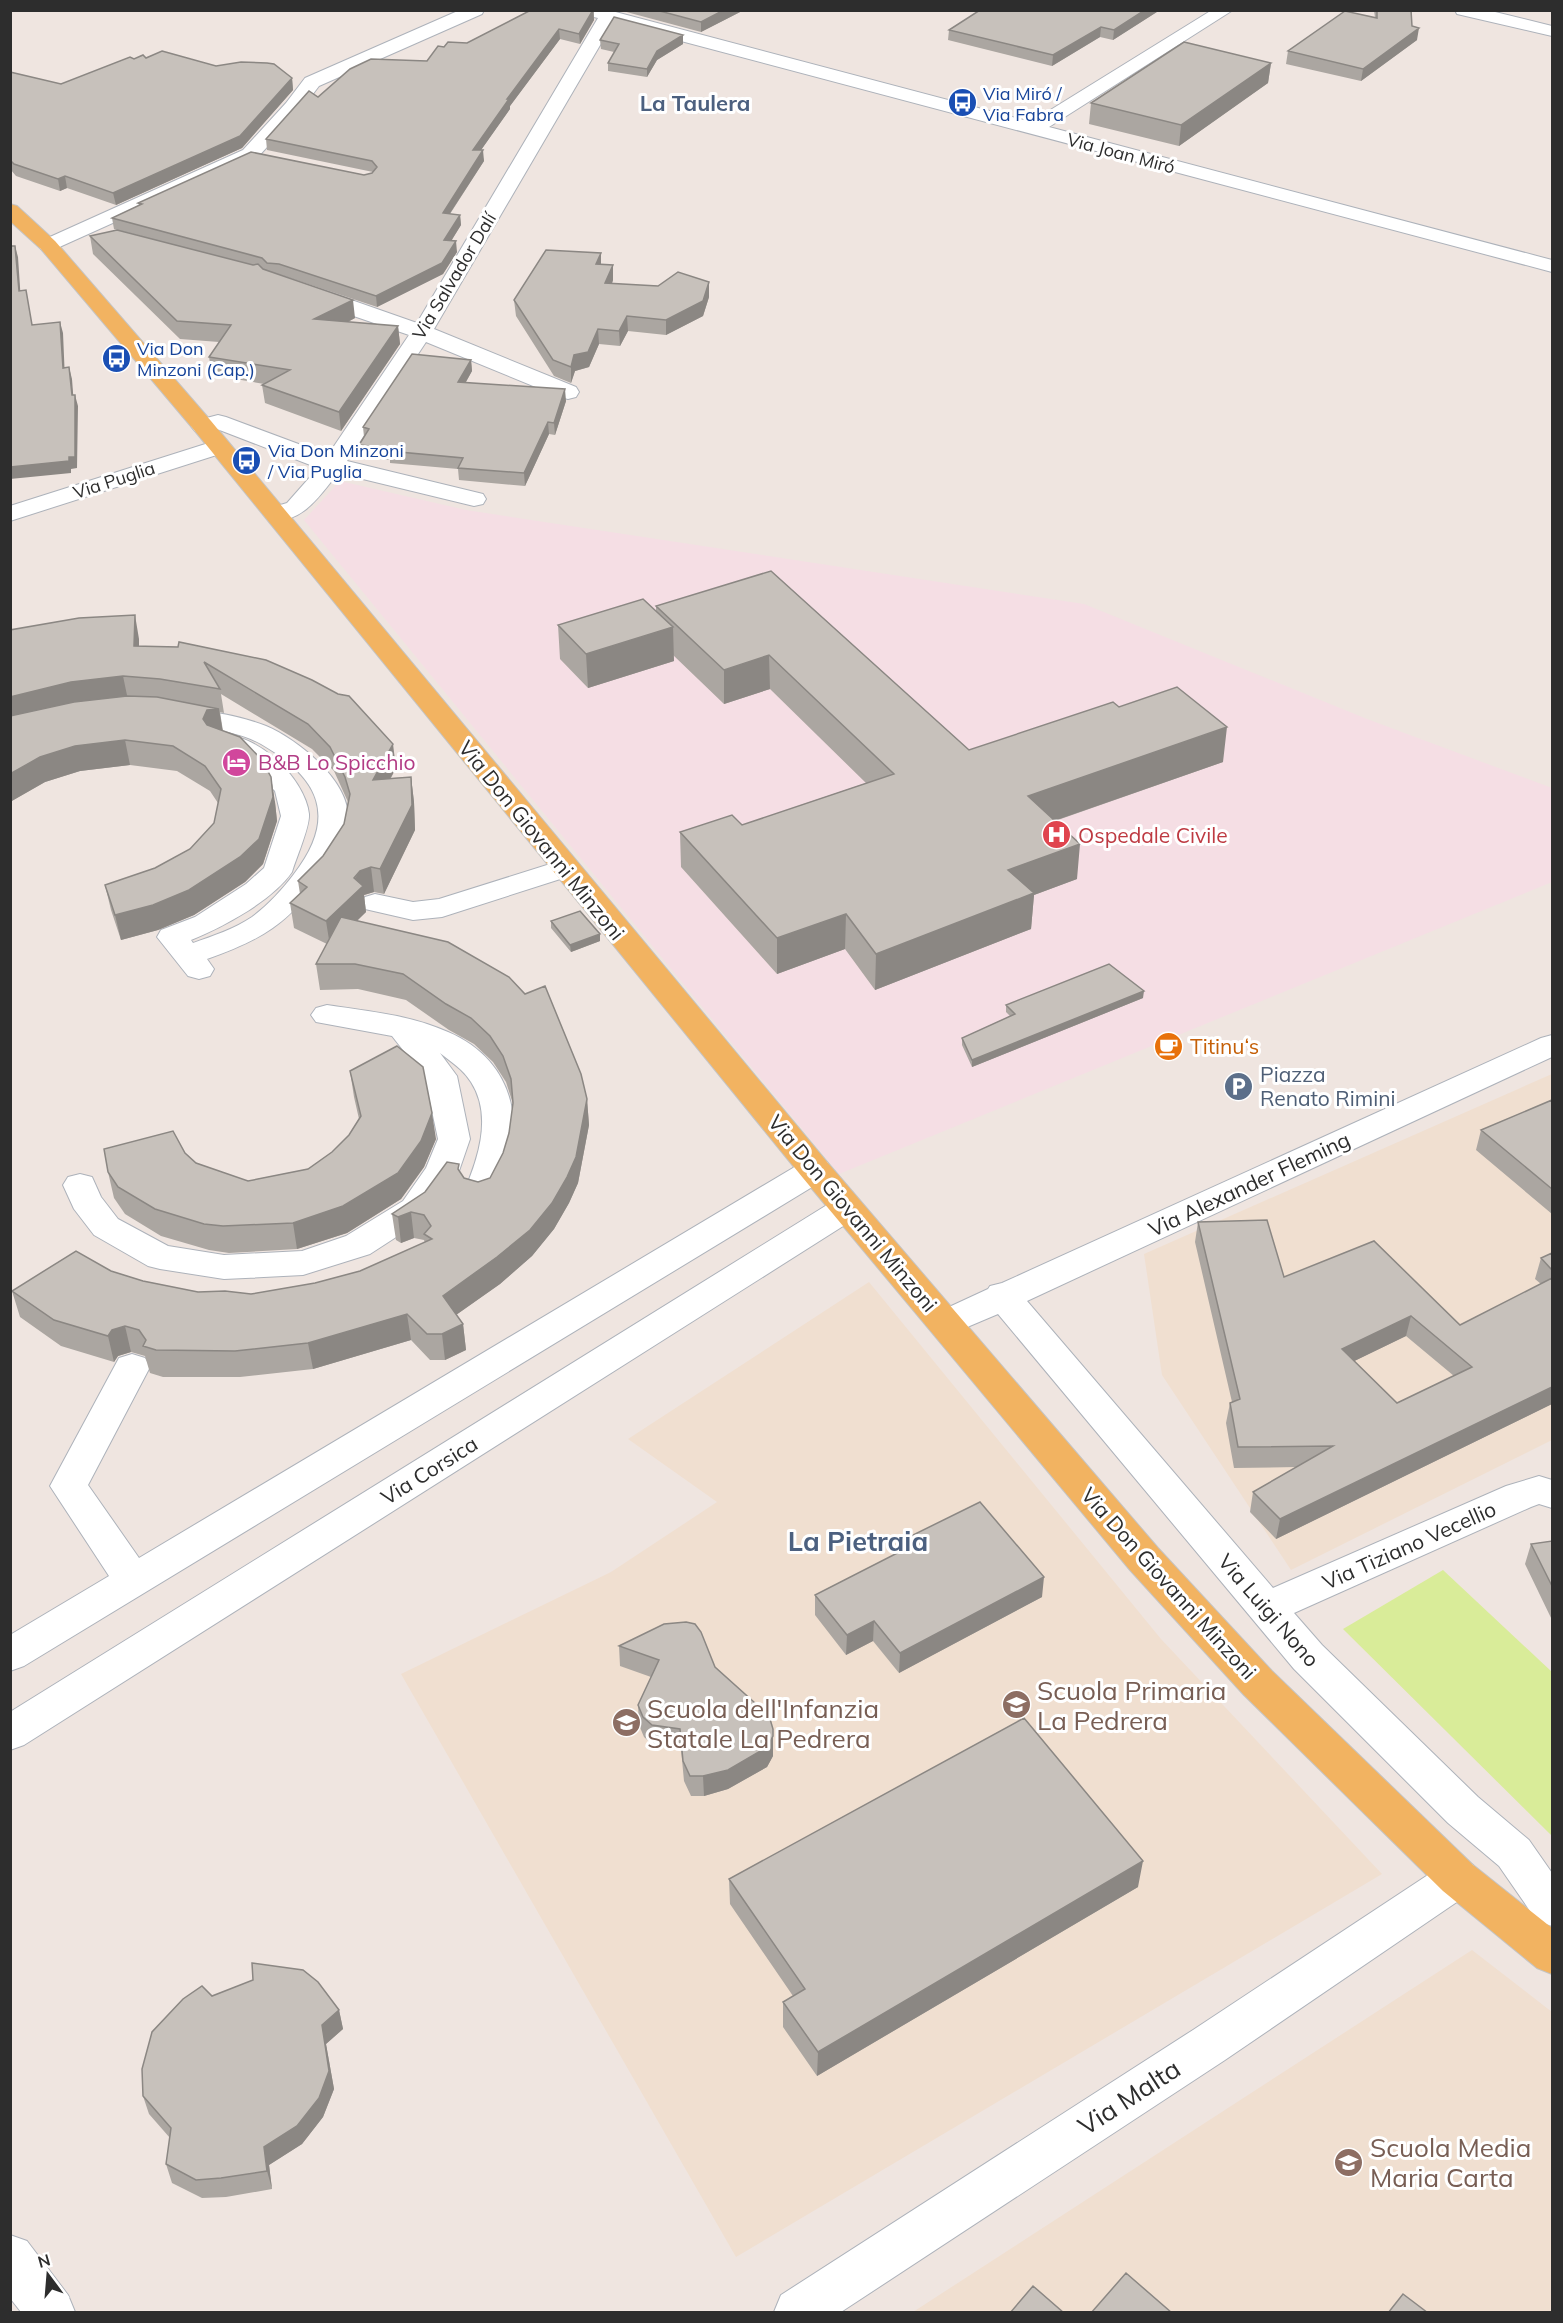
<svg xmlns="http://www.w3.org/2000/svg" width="1563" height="2323" font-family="Mulish,sans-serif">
<rect width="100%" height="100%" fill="#efe5e0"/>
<path fill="#f0dfd0" d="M1552,1074V1440L1291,1570L1162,1375L1144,1254Z
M869,1282L1161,1639L1382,1874L736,2257L401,1674L611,1572L717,1502L628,1439Z
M1472,1950L1552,2012V2312H913Z"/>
<path fill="#f5dee4" d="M340,481L466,510L1084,604L1367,719L1552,788V882L839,1174L304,520Z"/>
<path fill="#d9ec99" d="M1443,1570L1552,1672V1836L1343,1629Z"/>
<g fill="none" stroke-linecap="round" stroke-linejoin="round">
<defs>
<path id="street" d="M460,10H484L482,14L319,86L300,111L257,158L55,249L48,251L41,249L38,245L41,241L243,150L286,103L305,78Z
M578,10H608L1031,122L1212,10H1233L1049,127L1552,260V272L613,23L434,329L576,387L579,392L576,397L568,399L560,397L426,342L347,461L483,494L486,499L483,504L474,506L338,473C320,495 301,527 267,519L264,514L267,509L287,503L318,468L217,429L203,433L195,431L191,426L195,421L218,415L226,417L328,455L409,335L304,299L301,294L304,289L312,288L320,289L417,323L598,18L580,14Z
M1455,10H1487L1552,26V36L1457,14Z
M218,440L226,442L230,447L226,452L10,521V506Z
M177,707C207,711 238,715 266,726C297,739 349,780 348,818C347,839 334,858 322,875C289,924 261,940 207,959L214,969L210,976L199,979L188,976L157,937L161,930L195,917L246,884L264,868L281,816L275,791L245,760L213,748L209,742L213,736C252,727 305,777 309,814C310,827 296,858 292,872C272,901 223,927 191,940L193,943C213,936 234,929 252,917C268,905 282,890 294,874C338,817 320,778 261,744C232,728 199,729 167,721L164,715L167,709Z
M566,859L576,862L581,868L576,874L442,917L413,920L365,909L360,903L365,897L375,894L413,902L439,899Z
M327,1005C368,1011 410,1015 448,1032C521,1063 529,1140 492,1202L480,1206L468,1202L463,1194C478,1160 493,1116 471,1082C463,1069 451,1062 440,1053L457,1076L470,1139L459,1171L427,1217L370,1254L303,1275L224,1279L160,1269L148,1266L94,1235L74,1209L63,1185L68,1177L80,1174L92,1177L101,1197L118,1219L168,1246L224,1255L302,1251L346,1236L403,1201L426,1168L438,1139L425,1078L392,1036L316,1022L311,1015L316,1008Z
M1552,1035V1057L1027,1301L1273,1588L1506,1486L1539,1476L1552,1480V1508L1539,1504L1531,1507L1294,1613L1322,1645L1478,1797L1529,1840L1552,1873V1926L1537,1921L1499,1866L1448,1823L1294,1669L998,1314L946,1336L934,1332L928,1323L934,1314L988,1289L990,1286L1002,1283L1541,1038Z
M815,1159L827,1162L832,1170L827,1178L24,1666L10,1671V1635L109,1576L50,1486L119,1358L132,1354L145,1358L150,1367L88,1485L139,1558L803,1162Z
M847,1196L859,1200L864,1208L859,1216L24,1745L10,1750V1712L835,1200Z
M1458,1859L1473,1865L1479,1878L1473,1891L1225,2060L841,2312H774L781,2295L1193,2030L1443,1865Z
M10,2235L27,2241L68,2295L75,2312H21L10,2298Z"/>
<path id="primary" d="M10,204L17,206L55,241L211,421L827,1162L1158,1548L1272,1671L1473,1865L1552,1928V1974L1537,1968L1443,1891L1244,1695L1130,1570L803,1178L195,431L41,249L10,221Z"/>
</defs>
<use href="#street" stroke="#adb2ba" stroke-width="2"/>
<use href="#primary" stroke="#c4c4c4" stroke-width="2"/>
<use href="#street" fill="#fff" fill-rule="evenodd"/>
<use href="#primary" fill="#f2b361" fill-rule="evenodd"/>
</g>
<path fill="#aba6a1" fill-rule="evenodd" d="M531,10H594V20L580,44L560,39L510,106V109L481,150L484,161L450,214L460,215L461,225L451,241L457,252L443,274L377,307L281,275L355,318L348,322L398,326L400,344L341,431L265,403L262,385L264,384L212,375L209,357L219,342L180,339L93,254L90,236H141L114,229L112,218L139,205L138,203L364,175L372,173L373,172L267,150L266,139L318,97L427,61L444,47L467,43Z
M619,10H744L701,32Z
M1160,10L1113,40L1100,37L1052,66L948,40L949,30Z
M1374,10H1411L1412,26L1417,40L1361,81L1286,64L1288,51L1375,18Z
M600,40L683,44L657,60L647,77L608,71V63L614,52L601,49Z
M134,59L216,66L292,78L293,90L242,148L116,205L67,188L60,191L16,176L11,170V174H10V72L61,84Z
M1271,63L1268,83L1179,146L1089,124L1091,103Z
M601,264L613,280L612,284L658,286L709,282V297L703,316L666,335L628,331L620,346L599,344L589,367L575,371L571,383L554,376L516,316L514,300Z
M471,360L472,371L466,382L566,401L555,435L549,434L525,486L459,480L458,469L390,463V460L360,457L359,445L364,437L363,427Z
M771,571L969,750L1119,707L1223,762L1055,821L1077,879L1034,895L1031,929L875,990L845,949L777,974L681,867L680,832L742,825L866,783L770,689L724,704L673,655L674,661L588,688L560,659L558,625L656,612V606Z
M10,630L139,639V646L178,647L396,768L391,778L411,777L414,802L415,830L384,894L374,892L364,895L366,912L357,921L587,1099L589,1125L578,1183L569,1203L554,1229L532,1256L500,1284L456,1315L463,1324L466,1350L445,1360H430L411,1340L313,1369L240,1377H163L150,1373L145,1356L131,1352L118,1356L114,1362L61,1346L20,1317L12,1291L111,1271L143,1281L198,1292L251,1294L315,1283L360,1271L425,1243L424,1240L414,1238L401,1243L396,1240L392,1214L460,1172L464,1178L478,1182L490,1178L503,1153L509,1133L513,1104L506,1082L493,1062L474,1044L449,1030L406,1000L358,989L320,990L316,964L327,944L294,928L290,903L300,894L298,881L323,856L344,824L348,802L334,771L312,749L221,694L224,713L220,712L223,731L275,802L277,821L263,864L245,882L194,915L158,930L121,940L111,910L105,885L155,868L190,849L214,823L218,803L210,791L177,771L130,765L80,771L45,782L10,802Z
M551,921L600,941L571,952L551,928Z
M1143,998L972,1067L962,1045V1038L1010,1016L1006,1012V1005Z
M350,1071L436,1139L424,1167L401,1199L347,1233L297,1249L229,1253L209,1250L161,1236L125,1214L114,1198L108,1172L185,1153L196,1163L248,1181L308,1169L332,1152L349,1135L359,1119L354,1097Z
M1552,1100V1214L1476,1150L1481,1130Z
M1198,1222L1284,1277L1460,1325L1541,1284L1535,1279L1541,1258L1552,1253V1404L1276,1539L1250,1512L1253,1492L1297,1467L1234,1468L1226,1423L1230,1403L1232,1402L1195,1242ZM1406,1336L1454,1376L1397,1403L1354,1361Z
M909,1537L1042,1597L899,1673L873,1641L846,1655L815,1615V1595L909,1548Z
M1552,1541V1620L1525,1564L1531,1544Z
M619,1646L715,1667L773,1749V1756L767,1767L728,1789L704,1796H691L684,1781L681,1749L653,1745L644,1737L639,1725L638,1705L651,1677L620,1666Z
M729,1879L1138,1887L817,2076L783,2027V2002L793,1996L730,1904Z
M212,1996L339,2010L343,2029L326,2044L334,2089L323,2117L302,2144L269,2165L272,2189L226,2197L202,2198L172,2183L166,2164L170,2138L149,2114L143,2096Z"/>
<path fill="#8b8783" d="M593,10L594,20L580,44L579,34Z
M724,10H744L701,32V22Z
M1145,10H1160L1113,40L1114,30Z
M1101,27L1100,37L1052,66L1053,55Z
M1419,28L1417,40L1361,81L1363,69Z
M559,29L560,39L510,106V109L474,160L473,150L507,99Z
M683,35V44L657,60L647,77V69L657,51Z
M1271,63L1268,83L1179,146L1181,125Z
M292,78L293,90L242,148L116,205L113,193Z
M483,150L484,161L443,224V213Z
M65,176L67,188L60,191L58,179Z
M460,215L461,225L445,251L444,240Z
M456,241L457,252L443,274L377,307L376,296Z
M15,246L18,257L21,302L19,291Z
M601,253V268L596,264Z
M613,265V280L606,298L605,283Z
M709,282V297L703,316L666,335V320Z
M353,300L355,318L317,338L314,319Z
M627,316L628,331L620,346L619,331Z
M60,322L63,333L65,380L63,368Z
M398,326L400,344L341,431L339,412Z
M598,329L599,344L589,367L575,371L571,383V367L574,355Z
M471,360L472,371L459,394L458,382Z
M69,367L72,379L74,406L72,395Z
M565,389L566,401L555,435L554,423Z
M75,395L78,406L77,468L71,469V473L10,479V467L69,457Z
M548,422L549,434L525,486L524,473Z
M135,615L139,639V670L134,646Z
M673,627L674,661L588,688L586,654Z
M769,655L770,689L724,704V670Z
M123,676L128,700L10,723V697L71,682Z
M219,709L223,733L211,735L203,719L207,710Z
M1227,727L1223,762L1025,831L1028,796Z
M125,740L130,765L80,771L45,782L10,802V774L40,757L75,746Z
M393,744L396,768L376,804L373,780Z
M271,777L275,802L277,821L263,864L245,882L194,915L158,930L121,940L115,915Z
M411,777L414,802L415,830L384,894L380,869Z
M1080,844L1077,879L1034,895L1031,929L875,990L876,954L1008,870Z
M371,867L374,892L364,895L366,912L330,946L326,921L360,871Z
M846,914L845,949L777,974V938Z
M600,934V941L571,952L570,945Z
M1144,991L1143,998L972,1067V1060Z
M587,1099L589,1125L578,1183L569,1203L554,1229L532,1256L500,1284L446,1322L443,1296Z
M432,1113L436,1139L424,1167L401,1199L347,1233L297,1249L293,1223Z
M411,1212L414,1238L401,1243L398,1217Z
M407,1314L411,1340L313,1369L308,1343Z
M1411,1316L1406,1336L1338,1369L1342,1349Z
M463,1324L466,1350L445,1360L442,1334Z
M125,1326L131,1352L118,1356L114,1362L108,1336L112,1330Z
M1552,1387V1404L1276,1539L1280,1519Z
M1044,1577L1042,1597L899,1673L900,1653Z
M874,1621L873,1641L846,1655L847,1635Z
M773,1729V1756L767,1767L728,1789L704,1796L703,1776Z
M1143,1861L1138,1887L817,2076L818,2052Z
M339,2010L343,2029L326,2044L334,2089L323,2117L302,2144L269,2165L272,2189L267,2171L264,2147L322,2025Z"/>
<path fill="#c7c1bb" stroke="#8b8783" stroke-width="1.5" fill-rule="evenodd" d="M531,10H593L579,34L559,29L507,99H509L473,150H483L443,213L460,215L444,240L456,241L442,263L376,296L279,264L267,263L262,258L112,218L142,204L138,203L251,152L364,175L372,173L377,167L372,161L266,139L309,91L318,97L350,69L371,59L427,61L438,46L444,47L448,42L467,43Z
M656,10H724L701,22Z
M980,10H1145L1114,30L1101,27L1053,55L949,30Z
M1377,10H1411L1412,26L1419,28L1363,69L1288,51L1345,11L1377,18Z
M614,17L683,35L657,51L647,69L608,63L619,44L600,40Z
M1184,42L1271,63L1181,125L1091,103Z
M162,51L216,66L241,62L267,63L274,64L292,78L240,136L113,193L65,176L58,179L14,164L10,160V72L61,84L130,57L134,59L143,55L146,58Z
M117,230L253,265L258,264L263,269L353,300L314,319L398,326L339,412L262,385L290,370L209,357L231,325L177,321L90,236Z
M10,246H15L19,291L26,290L32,325L60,322L63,368L69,367L72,395H75V457H69V461L10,467Z
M546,250L601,253L596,264L613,265L605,283L658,286L678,272L709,282L703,301L666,320L627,316L619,331L598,329L588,352L574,355L571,367L553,360L514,300Z
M412,354L471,360L458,382L565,389L554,423L548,422L524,473L458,468L463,458L389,451L391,448L359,445L369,429L363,427Z
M771,571L969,750L1113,702L1119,707L1177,687L1227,727L1028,796L1080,844L1008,870L1034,893L876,954L846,914L777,938L680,832L732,815L742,825L894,774L769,655L724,670L656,606Z
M643,599L673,627L586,654L558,625Z
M135,615L134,646L178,647L179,642L266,660L312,680L338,694L349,696L393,744L373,780L411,777L412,805L380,869L371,867L360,871L354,878L363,886L326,921L290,903L307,887L298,881L323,856L344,824L350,794L345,777L330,747L308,724L204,662L220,689L160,679L123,676L71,682L10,697V630L79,618Z
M127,696L157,697L219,709L207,710L203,719L207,725L240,737L261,759L271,777L273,797L259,839L240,857L189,890L153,905L115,915L105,885L155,868L190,849L214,823L221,789L205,766L173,746L125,740L75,746L40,757L10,774V716L74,702Z
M580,911L600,934L570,945L551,921Z
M341,917L448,942L509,977L525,994L545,986L581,1074L587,1099L576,1157L567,1177L552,1203L530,1230L497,1257L443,1296L463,1324L442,1334H427L407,1314L308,1343L235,1351L156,1350L143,1346L146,1340L139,1330L125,1326L112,1330L108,1336L54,1320L12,1291L76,1251L111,1271L143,1281L198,1292L225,1291L251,1294L315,1283L360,1271L432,1239L424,1234L431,1226L424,1215L411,1212L398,1217L392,1214L425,1192L447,1162L459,1164L458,1169L464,1178L478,1182L490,1178L503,1153L509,1133L513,1103L511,1079L503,1056L490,1036L471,1018L446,1004L403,974L355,964H316Z
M1109,964L1144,991L972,1060L962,1038L1015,1014L1006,1005Z
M397,1046L423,1067L432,1113L421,1141L398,1173L343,1206L293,1223L223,1226L204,1224L155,1209L118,1187L108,1172L104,1149L173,1131L185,1153L196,1163L248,1181L308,1169L332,1152L349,1135L361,1116L350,1071Z
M1552,1100V1189L1481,1130Z
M1267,1220L1284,1277L1374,1241L1460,1325L1552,1278V1387L1280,1519L1253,1492L1333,1446L1238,1447L1230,1403L1240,1399L1198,1222ZM1411,1316L1472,1367L1397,1403L1342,1349Z
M1552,1253V1270L1541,1258Z
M980,1502L1044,1577L900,1653L874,1621L847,1635L815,1595L915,1544L909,1537Z
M1552,1541V1586L1531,1544Z
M686,1622L695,1624L701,1632L715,1667L755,1703L770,1719L773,1729V1736L767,1747L728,1770L703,1776H690L683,1761L680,1729L652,1725L643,1717L638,1705L659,1660L619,1646L664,1624Z
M1024,1718L1143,1861L818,2052L783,2002L805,1989L729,1879Z
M252,1963L303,1970L318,1982L339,2010L322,2025L329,2071L319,2098L297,2126L264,2147L267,2171L221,2178L196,2180L166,2164L171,2128L143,2096L142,2069L152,2032L183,1999L202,1986L212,1996L253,1980Z
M1126,2273L1172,2313H1091Z
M1033,2286L1064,2313H1010Z
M1403,2294L1428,2313H1388Z"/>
<defs>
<symbol id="bus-disc" viewBox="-11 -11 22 22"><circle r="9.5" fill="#1a4fb4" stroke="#fff"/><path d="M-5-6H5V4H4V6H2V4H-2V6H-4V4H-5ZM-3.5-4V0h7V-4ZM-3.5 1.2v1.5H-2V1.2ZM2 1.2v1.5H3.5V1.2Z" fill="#fff"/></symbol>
<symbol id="hotel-disc" viewBox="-11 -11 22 22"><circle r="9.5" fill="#d1479c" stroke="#fff"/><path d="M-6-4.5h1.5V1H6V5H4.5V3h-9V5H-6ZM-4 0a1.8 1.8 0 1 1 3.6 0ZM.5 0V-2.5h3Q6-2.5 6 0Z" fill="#fff"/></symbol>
<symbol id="hospital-disc" viewBox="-11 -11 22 22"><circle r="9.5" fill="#e0444e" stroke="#fff"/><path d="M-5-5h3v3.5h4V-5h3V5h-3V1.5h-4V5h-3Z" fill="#fff"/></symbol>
<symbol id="cafe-disc" viewBox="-11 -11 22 22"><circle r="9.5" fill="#e8710a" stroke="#fff"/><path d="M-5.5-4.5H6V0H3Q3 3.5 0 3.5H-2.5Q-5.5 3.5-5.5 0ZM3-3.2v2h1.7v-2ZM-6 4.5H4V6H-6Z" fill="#fff"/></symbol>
<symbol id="parking-disc" viewBox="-11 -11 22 22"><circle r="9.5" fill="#5c6f8a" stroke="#fff"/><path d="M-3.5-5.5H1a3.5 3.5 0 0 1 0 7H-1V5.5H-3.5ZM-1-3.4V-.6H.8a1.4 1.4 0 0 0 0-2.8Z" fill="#fff"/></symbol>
<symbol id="school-disc" viewBox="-11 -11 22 22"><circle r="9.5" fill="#8d6e63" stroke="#fff"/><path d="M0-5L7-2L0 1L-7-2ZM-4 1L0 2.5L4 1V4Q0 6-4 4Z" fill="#fff"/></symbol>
</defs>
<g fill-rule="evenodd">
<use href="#bus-disc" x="946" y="86" width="33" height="33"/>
<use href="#bus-disc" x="100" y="342" width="33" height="33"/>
<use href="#bus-disc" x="230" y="444" width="33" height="33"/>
<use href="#hotel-disc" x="220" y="746" width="33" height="33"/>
<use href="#hospital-disc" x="1040" y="818" width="33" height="33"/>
<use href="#cafe-disc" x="1152" y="1030" width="33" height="33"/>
<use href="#parking-disc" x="1222" y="1070" width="33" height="33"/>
<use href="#school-disc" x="1000" y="1688" width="33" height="33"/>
<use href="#school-disc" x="610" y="1706" width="33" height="33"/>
<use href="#school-disc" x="1332" y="2146" width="33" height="33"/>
</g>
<g text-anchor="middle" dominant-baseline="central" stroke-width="6" stroke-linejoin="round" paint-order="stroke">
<g font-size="18" fill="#164399" stroke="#fff" text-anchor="start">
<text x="983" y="93">Via Miró /<tspan x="983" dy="21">Via Fabra</tspan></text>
<text x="137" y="348">Via Don<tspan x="137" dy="21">Minzoni (Cap.)</tspan></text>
<text x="268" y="450">Via Don Minzoni<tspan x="268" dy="21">/ Via Puglia</tspan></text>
</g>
<g font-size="18" fill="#2d2d2d" stroke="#fff">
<text transform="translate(1121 153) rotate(15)">Via Joan Miró</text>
<text transform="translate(454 276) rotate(-59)">Via Salvador Dalí</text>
<text transform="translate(114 480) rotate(-18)">Via Puglia</text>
</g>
<g font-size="21" fill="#b23c85" stroke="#fff" text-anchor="start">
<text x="258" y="762">B&amp;B Lo Spicchio</text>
</g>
<g font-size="21" fill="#be3a42" stroke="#fff" text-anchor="start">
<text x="1078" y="835">Ospedale Civile</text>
</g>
<g font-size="21" fill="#2d2d2d" stroke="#fff">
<text transform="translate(542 840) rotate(51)">Via Don Giovanni Minzoni</text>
<text transform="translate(1249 1184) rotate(-25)">Via Alexander Fleming</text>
<text transform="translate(853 1213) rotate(50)">Via Don Giovanni Minzoni</text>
<text transform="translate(429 1470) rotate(-32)">Via Corsica</text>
<text transform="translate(1409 1545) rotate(-24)">Via Tiziano Vecellio</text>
<text transform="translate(1169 1583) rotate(48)">Via Don Giovanni Minzoni</text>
<text transform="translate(1269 1610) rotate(49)">Via Luigi Nono</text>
</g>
<g font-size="21" fill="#c56008" stroke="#fff" text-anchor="start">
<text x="1190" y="1046">Titinu‘s</text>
</g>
<g font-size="21" fill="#4e5e75" stroke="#fff" text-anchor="start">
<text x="1260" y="1074">Piazza<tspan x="1260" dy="24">Renato Rimini</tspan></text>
</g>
<g font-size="22" font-weight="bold" fill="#4c607f" stroke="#fff">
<text x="695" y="103">La Taulera</text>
</g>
<g font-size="26" fill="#785e54" stroke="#fff" text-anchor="start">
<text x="1037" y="1690">Scuola Primaria<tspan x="1037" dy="30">La Pedrera</tspan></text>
<text x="647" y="1708">Scuola dell'Infanzia<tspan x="647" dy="30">Statale La Pedrera</tspan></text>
<text x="1370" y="2147">Scuola Media<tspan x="1370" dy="30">Maria Carta</tspan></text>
</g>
<g font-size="26" fill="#2d2d2d" stroke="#fff">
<text transform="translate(1129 2097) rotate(-33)">Via Malta</text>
</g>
<g font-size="27" font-weight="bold" fill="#4c607f" stroke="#fff">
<text x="858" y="1541">La Pietraia</text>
</g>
</g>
<rect width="1563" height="2323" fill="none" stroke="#2d2d2d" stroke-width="24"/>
<g transform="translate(48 2275) rotate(344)" stroke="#ffffff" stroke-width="4.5" paint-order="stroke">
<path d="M0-4.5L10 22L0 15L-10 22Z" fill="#2d2d2d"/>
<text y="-9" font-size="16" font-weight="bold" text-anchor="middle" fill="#2d2d2d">N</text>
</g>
</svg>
